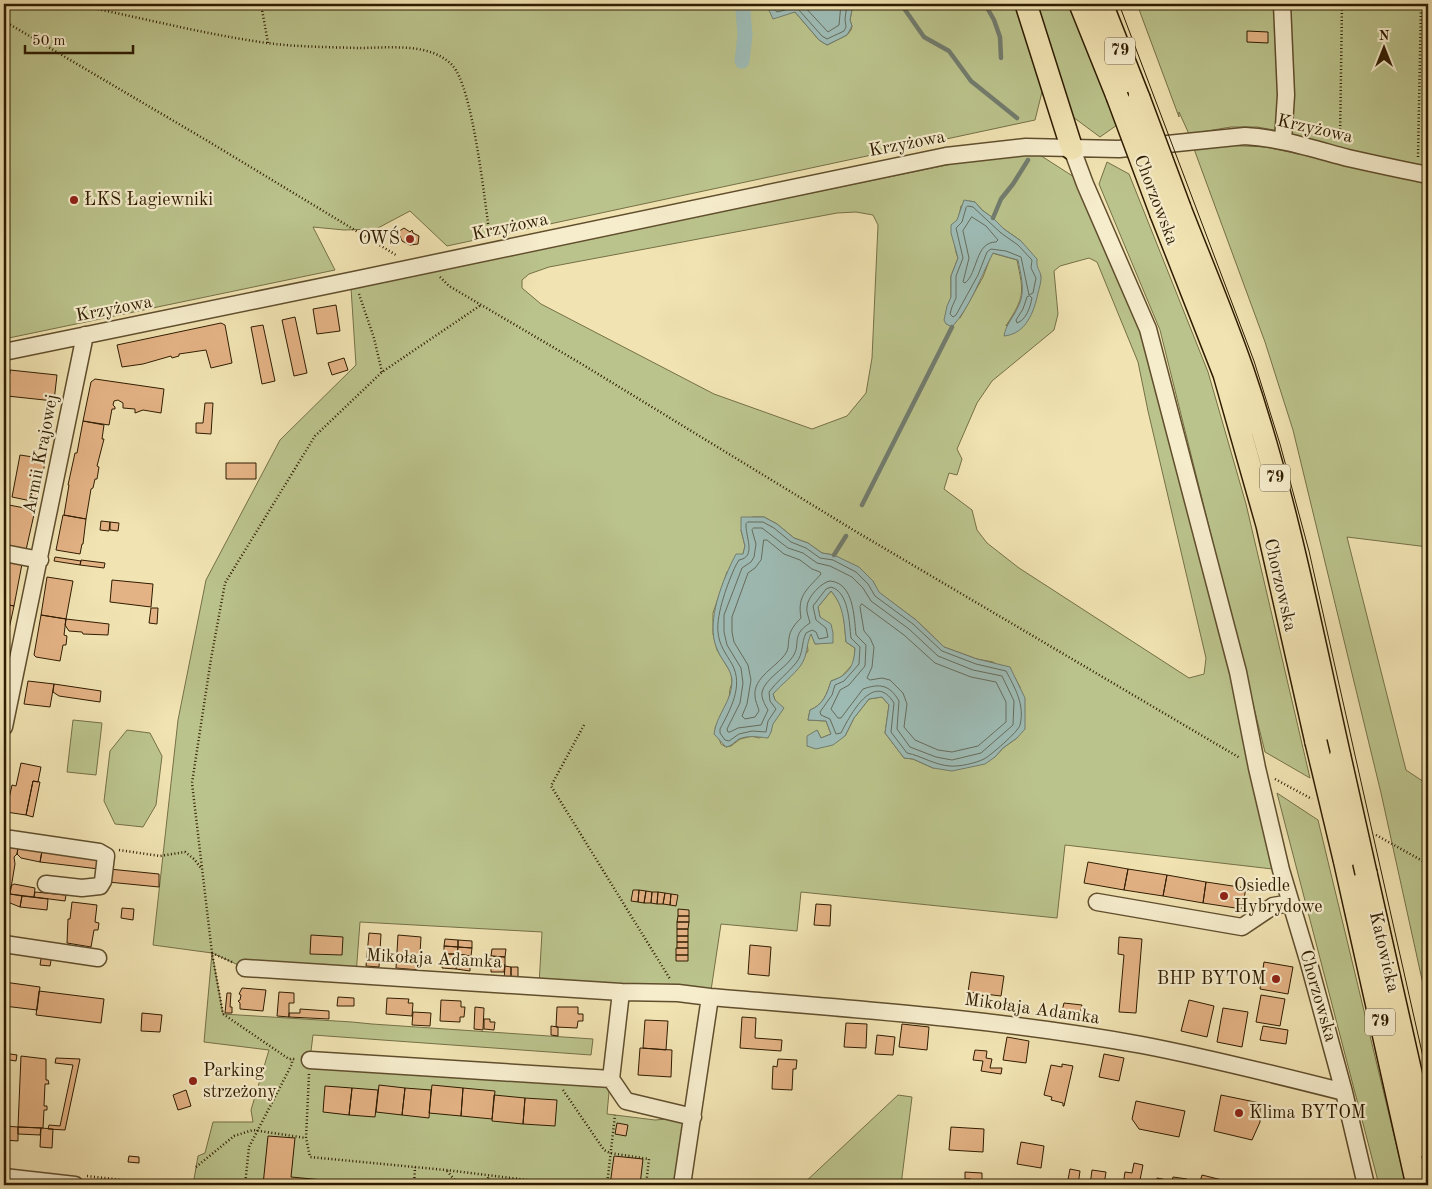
<svg xmlns="http://www.w3.org/2000/svg" width="1432" height="1189" font-family="'Old Standard TT',serif">
<rect width="100%" height="100%" fill="#f1e3b2"/>
<filter id="stains"><feTurbulence type="fractalNoise" baseFrequency=".004" numOctaves="4"/><feColorMatrix values="0 0 0 0 .2 0 0 0 0 .09 0 0 0 0 .02 0 0 0 .5 -.17"/></filter>
<radialGradient id="worn" r=".72"><stop offset=".6" stop-color="#630" stop-opacity="0"/><stop offset="1" stop-color="#630" stop-opacity=".3"/></radialGradient>
<path fill="#bbc38c" stroke="#757046" fill-rule="evenodd" d="M4,4H772L768,8L795,12L819,40L827,45L847,35L851,30L852,26L850,20L853,4H1014L1043,88L1035,120L447,246L410,211L376,229L344,230L313,227L335,270L4,339Z
M1035,4H1071L1117,125L1100,137L1073,117Z
M1137,4H1278V129L1274,130L1257,127H1231L1189,134L1179,112V117Z
M1285,4H1428V172L1290,135Z
M1223,145L1266,147L1428,182V547L1347,537L1406,770L1427,784L1428,787V1007L1381,793L1293,430L1265,342L1194,149Z
M1029,148L1085,184L1148,329L1281,870L1065,845L1057,918L801,892L797,931L721,924L710,997L539,985L542,932L360,922L356,975L245,968L212,953L223,1014L352,1022L372,1024L593,1039L591,1055L313,1035L310,1059L610,1081L607,1114L655,1120L693,1117L682,1185H193L198,1156L205,1153L213,1122H253L251,1110L269,1050L204,1042L212,953L153,945L178,720L206,580L280,440L356,365L351,288ZM969,201L975,202L982,210L993,218L1004,229L1021,241L1041,277L1006,326C1025,296 1024,294 1017,260L992,253L983,277L960,318L947,309L951,297V276L958,258C951,243 958,222 961,206ZM856,212L873,215L878,225L872,358L866,393L847,416L812,429L714,394L541,304L522,288V280L529,274L549,267L837,213ZM1089,258L1097,262L1138,362L1148,411L1206,658L1204,674L1189,678L1019,568L987,543L977,530L972,510L944,489L949,473L957,475L962,459L957,449L977,403L992,381L1054,330L1058,314L1054,271L1060,266ZM752,517H764L777,524L794,538L808,543L822,553L834,555L845,562L873,581L878,592L916,620L944,647L977,659L993,662L1015,678L1020,687L1017,738L1003,748L995,757L933,768L913,759L904,758L885,733L889,705L882,697L869,699L854,718L845,736L807,746L817,730L821,738L831,734L826,721L808,720L810,710C823,705 827,694 831,681L841,677L854,663L855,648L846,642C844,621 845,607 831,591L818,607L820,617L833,642L815,644L811,633L807,641L808,651L773,694L775,700L771,732L759,738L752,736L740,739L731,746L726,747L721,744L715,728L729,700L730,689L732,683L731,673L717,650L713,634V613L727,572L743,554L745,546L741,530Z
M1107,162L1129,174L1208,372L1246,504L1310,778L1265,752L1160,330L1099,184Z
M73,720L102,723L96,775L67,772Z
M127,730L150,733L162,756L156,805L143,827L115,824L104,801L110,751Z
M1277,793L1318,820L1406,1185H1379Z
M898,1095L912,1097L901,1185H802Z"/>
<path fill="#9ebcb6" stroke="#727c6e" d="M772,4H853L850,20L852,26L847,35L827,45L819,40L795,12L773,19L768,8Z
M964,200L975,202L982,210L993,218L1004,229L1021,241L1037,259C1036,270 1041,270 1041,278C1041,283 1039,289 1038,293C1034,312 1026,334 1004,336C1006,324 1013,318 1018,307C1026,292 1021,276 1018,260L993,253C980,278 971,306 952,327L946,324L944,320L947,306L951,297V276L958,258L951,233V225L957,220Z
M741,517H764L777,524L794,538L808,543L822,553L834,555L859,567L873,581L879,592L916,620L944,647L977,659L1010,667L1025,698V729L1017,738L1003,748L995,757L985,764L952,771L933,768L913,759L904,758L885,733L889,705L882,697L869,699L854,718L845,736L833,745L816,749L807,746V736L817,730L821,738L831,734L826,721L808,720L810,710C823,705 827,694 831,681C849,675 854,666 855,648L846,642C844,622 844,606 831,591L818,607L820,617L831,624L833,633V643L815,644L811,634C806,644 808,655 801,665C794,675 782,684 773,694L775,700L784,708L773,724L771,732L768,738C759,737 748,735 739,739C734,742 732,746 726,747L714,734C716,715 733,700 732,680C731,668 721,660 717,649C705,622 723,579 736,554H743L745,546L741,530Z"/>
<g fill="none" stroke-linecap="round" stroke-linejoin="round">
<path stroke="#666c5c" stroke-width="1" d="M775,4L774,9L777,12L793,8L798,9L822,36L827,39L844,31L846,27L845,19L847,4
M802,4L828,32L839,25L841,4
M968,206L973,207L1001,233L1018,245L1032,260L1031,268L1036,278L1033,293L1029,295L1021,257L1006,251L991,249L987,252L978,275L956,315L953,317L950,314L952,307L956,298V276L963,258L956,228L962,222L966,208Z
M972,217L986,226L998,240L996,242C975,242 978,273 965,283L963,282L969,258L963,231Z
M1030,296L1032,298C1030,308 1026,320 1017,323L1016,320L1023,309L1027,297Z
M748,522H763L774,528L791,542L806,548L820,558L833,560L856,572L868,584L875,596L913,624L942,651L976,664L1006,671C1015,688 1025,705 1020,725C1019,731 990,756 984,759C976,763 959,767 950,766C934,765 922,756 907,753L891,732L894,703C874,670 850,715 841,733L836,734L830,719L821,715L820,712L832,695L835,685L844,681L859,664L860,647L851,638C849,622 849,592 831,587L826,589L813,606L816,620L826,628L828,637L819,639L816,632L812,630L806,633C801,643 804,653 796,663C788,673 777,681 769,692L770,701L776,709L768,721L766,732L752,731L739,734L729,741L725,740L720,733V729C730,710 744,686 732,664C726,654 719,645 718,632C716,614 728,582 736,565L739,560C757,557 745,536 746,524Z
M754,528H762L788,548L803,553L817,563L830,566L852,577L863,588L871,601L909,629L938,656L973,670L1002,676L1014,701L1013,725L981,753L952,760L936,757L910,747L897,729L899,701C890,685 880,683 863,689L841,718H838L831,709L840,690L849,685L865,666L866,645L856,635C854,617 854,583 830,581C822,582 807,597 807,607C806,612 809,618 810,623C789,636 803,645 791,659C784,669 765,679 762,692C761,698 765,705 768,710L761,725L738,728L730,732H728L727,729L740,703L743,683L741,668L727,645L724,632V615L742,568L751,562L754,557L756,544L752,530Z
M764,540H767L784,554L800,560L812,569L820,572L821,574C807,590 797,595 801,618C795,624 790,630 789,638C788,643 789,648 786,653C777,667 753,677 755,696C755,701 758,706 759,711L755,717L745,719L742,716L747,704L751,680L748,665L734,642L732,632V617L748,573L755,568L761,560Z
M862,604L904,635L935,663L971,677L996,682L1006,702V722L978,746L952,752L938,750L915,740L904,727L907,704L903,693L890,680L882,678L870,680L867,678L872,667L874,647L870,638L864,631L860,607Z"/>
<path stroke="#727c6e" stroke-width="4.5" d="M901,4L924,37L949,51L971,81L1017,118
M985,4L994,20L1000,37L1001,58
M993,218L1001,199L1013,184L1028,160
M862,505L952,327
M834,555L846,536"/>
<path stroke="#9ebcb6" stroke-width="15" d="M742,61L745,35L743,11L745,4"/>
</g>
<path fill="#e4b385" stroke="#2f1c01" d="M1247,31L1268,32V43L1247,42Z
M404,228L410,232L412,230L413,233L419,236L418,244L410,245L402,241L398,232Z
M336,305L340,331L317,334L313,309Z
M295,317L307,373L294,376L282,320Z
M221,323L225,325L232,363L211,368L206,350L179,354V356L172,358L171,356L143,364L122,367L117,345Z
M263,325L275,381L262,384L251,327Z
M344,358L348,370L332,375L328,363Z
M10,370L57,375L54,401L7,396Z
M10,370L7,396L4,395V371Z
M95,379L164,389L161,413L143,410L135,413V409L123,408V403L118,400L114,401L113,405L115,407V409H112L109,425L83,421L91,382Z
M205,403H213L211,434L196,433V423H203Z
M83,421L104,425L102,439H104L97,466L99,467L97,479H95L93,488L91,489L86,519L64,515L69,485H68L75,453H77Z
M20,455L46,459L36,502L12,497Z
M226,463H256V479H226Z
M9,505L35,510L26,550L4,546V532Z
M63,515L86,519L83,544H82L80,554L56,550Z
M101,521L110,522L109,531L100,530Z
M110,522L119,523L118,531L110,530Z
M55,557L81,561L80,565L54,561Z
M4,560L22,564L14,606L4,604Z
M81,560L105,563L104,568L80,565Z
M47,577L73,581L66,619L41,615Z
M112,580L153,584L151,607L110,602Z
M4,604L14,606L6,643L4,644Z
M151,608H158L157,624L149,623Z
M41,615L66,619L64,635L67,636L66,645H63L60,661L36,657L34,655Z
M66,619L109,624L108,635L83,634L82,632L69,631L65,625Z
M28,681L54,684L50,707L24,704Z
M54,684L101,691L100,702L59,696L53,692Z
M21,763L41,767L38,782L33,781L26,815L6,812L12,785L16,786Z
M33,781L40,782L33,817L26,815Z
M4,846L18,848L17,854L14,857L15,864L10,894L4,893Z
M18,848L42,851L40,862L21,858L17,854Z
M42,851L100,858L99,869L40,862Z
M1088,862L1128,869L1124,890L1084,883Z
M109,869L159,874V887L108,882Z
M1128,869L1167,875L1163,896L1124,890Z
M1167,875L1206,882L1203,903L1163,896Z
M1206,882L1246,888L1242,909L1203,903Z
M14,884L35,888L34,897L10,894L11,886Z
M633,890H639L638,902L631,901Z
M639,890L646,891L644,903L638,902Z
M646,891L652,892L651,903H644Z
M35,892L66,895L65,901L34,897Z
M652,892H658L657,904L651,903Z
M658,892L665,893L663,904H657Z
M4,893L22,896L20,907L10,903L8,904L7,914L8,917L5,920L4,924Z
M665,893L671,894L670,905L663,904Z
M671,894L678,895L676,906L670,905Z
M22,896L48,899L47,910L20,907Z
M72,902L97,905L95,922L99,923L98,930H94L91,947L67,943L68,919H70Z
M816,904L831,905L830,926L814,925Z
M122,908L134,909L133,920L121,918Z
M678,909L689,910V916H678Z
M678,916H689V922H677Z
M677,922H689L688,929H677Z
M677,929H688V936H677Z
M369,933L381,934L379,967L366,966Z
M311,935L343,937L342,955L310,954Z
M398,935L421,937L419,970L396,968Z
M677,936H688V942H677Z
M1119,937L1142,939L1136,1013L1119,1012L1124,955L1118,954Z
M445,939L458,940V947L444,946Z
M458,940L472,941V948L458,947Z
M677,942H688V948H677Z
M750,945L771,947L769,976L748,974Z
M444,946L458,947L457,954H444Z
M458,947L472,948L471,956L457,954Z
M676,948H688V955H676Z
M492,949H506L505,957L491,956Z
M42,953L52,955L50,966L40,965Z
M444,954H457V962L443,961Z
M457,954L471,956L470,963L457,962Z
M676,955H688V961H676Z
M491,956L505,957V965L491,964Z
M443,961L457,962L456,969L442,968Z
M457,962L470,963V971L456,969Z
M1264,962L1293,967L1288,994L1260,989Z
M491,964L505,965L504,972H491Z
M505,966L511,967V980H504Z
M511,967H518V981L511,980Z
M971,972L1004,976L1001,996L968,992Z
M4,982L40,987L37,1010L4,1006Z
M242,988L266,990L263,1011L240,1009V1003L238,1001L240,1000L241,995L239,994Z
M39,991L104,999L101,1023L36,1015Z
M279,992L294,993V1003H289V1017L277,1016Z
M227,993H231L230,1007H232V1013H225Z
M1261,995L1285,999L1280,1026L1256,1022Z
M338,997L354,998V1006H337Z
M387,998L409,999L408,1003H413L412,1016L386,1014Z
M441,1000L461,1001V1007H465L464,1017H460V1022L440,1021Z
M1189,1000L1214,1006L1207,1037L1181,1031Z
M1064,1003L1082,1005L1080,1014L1062,1011Z
M475,1007L484,1008L483,1030L474,1029Z
M557,1007H578V1014H583V1021H578L577,1028L556,1027Z
M1223,1008L1248,1012L1242,1047L1217,1042Z
M300,1009L329,1011V1019L289,1017V1013H300Z
M413,1012L431,1013L430,1026L412,1025Z
M142,1013L162,1015L160,1032L141,1031Z
M742,1017L756,1018L755,1038L782,1040L781,1051L740,1048Z
M484,1019H490V1022H495L494,1030L484,1029Z
M645,1020L668,1021L666,1050L643,1048Z
M846,1023L867,1024L866,1048L844,1047Z
M902,1024L929,1027L927,1050L899,1047Z
M551,1026L558,1027V1036L551,1035Z
M1263,1026L1288,1030L1286,1044L1260,1040Z
M877,1035L895,1037L893,1055L875,1054Z
M1007,1037L1029,1041L1026,1063L1003,1060Z
M640,1048L672,1050L671,1077L638,1075Z
M975,1050L987,1051L986,1058L992,1059L990,1068H1002L1001,1074L981,1071L983,1061L973,1060Z
M4,1053L17,1055L16,1061L4,1059Z
M1104,1054L1124,1058L1119,1081L1099,1077Z
M21,1056L46,1059V1080H48L49,1084H45L44,1106H47V1110H44L43,1128L18,1127Z
M56,1058L80,1059L65,1130L48,1129L49,1125L60,1126L73,1065L55,1063Z
M778,1059L797,1060L796,1069H793L792,1090L772,1089L773,1066L777,1067Z
M1062,1064L1073,1066L1064,1106H1063V1103L1051,1100L1052,1097L1044,1095L1051,1065L1062,1067Z
M379,1085L405,1088L402,1115L376,1112Z
M432,1085L463,1088L461,1116L429,1113Z
M325,1086L352,1088L349,1115L323,1112Z
M352,1088L378,1090L375,1117L349,1115Z
M405,1088L431,1090L429,1118L402,1115Z
M463,1088L495,1091L492,1119L461,1116Z
M186,1090L191,1106L178,1110L173,1095Z
M494,1095L525,1098L523,1124L492,1121Z
M1221,1095L1260,1103V1122L1252,1140L1214,1131Z
M525,1098L557,1100L555,1126L523,1124Z
M1136,1101L1185,1111L1179,1137L1139,1129L1132,1119Z
M617,1123L628,1125L626,1136L615,1134Z
M4,1126L18,1127V1141L4,1140Z
M18,1127L41,1128L40,1135L18,1134Z
M951,1127L984,1129L983,1152L949,1150Z
M41,1128L53,1129L52,1148L40,1147Z
M268,1136L295,1138L291,1177L376,1185H263Z
M1021,1142L1044,1146L1041,1168L1017,1164Z
M129,1156L139,1157V1163L128,1162Z
M614,1156L643,1159L640,1185H610Z
M1134,1163L1143,1165L1139,1185H1123L1125,1172L1132,1173Z
M1070,1169L1080,1171L1078,1185H1067Z
M1092,1170L1106,1172L1104,1185H1090Z
M965,1172L982,1173V1185H970L971,1179H965Z
M1202,1175L1222,1180L1221,1185H1199Z
M1173,1177L1187,1179L1186,1185H1155L1157,1178L1172,1181Z"/>
<g fill="none" stroke-linecap="round" stroke-linejoin="round">
<defs>
<path id="minor" d="M1282,4L1286,95L1283,141
M1072,149L1085,184L1148,329L1238,672L1257,768L1281,870L1308,960L1344,1092L1366,1185
M4,352L354,280L946,156L1026,147L1119,149L1245,136C1281,138 1314,149 1348,158C1375,164 1402,170 1428,175
M4,553L40,560
M4,727L85,335
M4,838L99,852L106,856L103,881L100,886L82,888L46,884
M1097,902L1242,927L1273,906L1291,903
M4,944L98,958
M245,968L621,992L678,993L710,997
M621,992L611,1079L626,1101L693,1117
M310,1060L611,1079
M4,1177L75,1185
M682,1185L710,997C854,1009 999,1019 1142,1045C1210,1058 1277,1075 1344,1092"/>
<path id="major" d="M1026,4L1072,149
M1080,4L1117,96
M1102,4L1139,98
M1180,208C1201,262 1224,316 1243,371C1286,496 1311,628 1340,757
M1161,214L1224,374L1267,525L1316,742
M1344,859L1417,1185
M1366,873L1428,1148"/>
</defs>
<use href="#minor" stroke="#604e2d" stroke-width="19"/>
<use href="#major" stroke="#2f1c01" stroke-width="24"/>
<path stroke="#2f1c01" stroke-width="2.5" stroke-dasharray="1 2.5" stroke-linecap="butt" d="M74,4C138,17 203,34 267,43C297,47 328,47 358,48C388,48 430,42 452,65C473,86 485,204 490,238
M261,4L268,43
M4,21L206,140L396,255
M1340,140L1342,4
M1418,157L1421,4
M440,277L449,286L580,363L855,531L1240,758
M359,294L374,338L382,372
M584,725L551,786L670,979
M1275,779L1312,799
M1376,835L1428,864
M119,850L160,856L185,852L194,859L201,868
M212,953L192,783L211,659L225,583L315,436L382,372L481,305
M232,962L212,953L223,1014L289,1059H296
M309,1074L306,1138L310,1157L446,1170L568,1185
M563,1090L604,1150L610,1153L649,1159L646,1185
M196,1167L234,1136L253,1130L306,1138
M447,1171L459,1185
M87,1176L167,1185
M245,1185L249,1147L292,1064V1059
M414,1185L415,1167
M486,1185L489,1175
M607,1185L615,1115"/>
<use href="#minor" stroke="#f6edcd" stroke-width="16"/>
<use href="#major" stroke="#f1e3b2" stroke-width="21"/>
<path stroke="#2f1c01" stroke-width="1" d="M1119,4L1254,361L1280,444L1309,551L1428,1079"/>
<defs>
<path id="major-bridge" d="M1117,96L1161,214
M1139,98L1180,208
M1316,742L1344,859
M1340,757L1366,873"/>
</defs>
<use href="#major-bridge" stroke="#2f1c01" stroke-width="24" stroke-linecap="butt"/>
<use href="#major-bridge" stroke="#f1e3b2" stroke-width="21"/>
</g>
<g fill="#8f2418" stroke="#f6edcd" stroke-width="2">
<circle cx="74" cy="200" r="5"/>
<circle cx="410" cy="239" r="5"/>
<circle cx="1224" cy="896" r="5"/>
<circle cx="1276" cy="979" r="5"/>
<circle cx="193" cy="1081" r="5"/>
<circle cx="1239" cy="1113" r="5"/>
</g>
<g text-anchor="middle" dominant-baseline="central" stroke-width="4.5" stroke-linejoin="round" paint-order="stroke">
<g fill="#f6edcd" stroke="#6b5b3e" stroke-width="1">
<rect x="1105" y="37.5" width="30" height="27" rx="4"/>
<rect x="1260" y="464.5" width="30" height="27" rx="4"/>
<rect x="1365" y="1008.5" width="30" height="27" rx="4"/>
</g>
<g font-size="16" font-weight="bold" fill="#2f1c01">
<text x="1120" y="51">79</text>
<text x="1275" y="478">79</text>
<text x="1380" y="1022">79</text>
</g>
<g font-size="18" fill="#2f1c01" stroke="#f6edcd">
<text transform="translate(1315 129) rotate(13)">Krzyżowa</text>
<text transform="translate(907 144) rotate(-11)">Krzyżowa</text>
<text transform="translate(1156 200) rotate(69)">Chorzowska</text>
<text transform="translate(510 227) rotate(-12)">Krzyżowa</text>
<text transform="translate(114 309) rotate(-11)">Krzyżowa</text>
<text transform="translate(41 454) rotate(-79)">Armii Krajowej</text>
<text transform="translate(1280 585) rotate(77)">Chorzowska</text>
<text transform="translate(1384 952) rotate(77)">Katowicka</text>
<text transform="translate(434 959) rotate(3)">Mikołaja Adamka</text>
<text transform="translate(1318 996) rotate(74)">Chorzowska</text>
<text transform="translate(1032 1009) rotate(8)">Mikołaja Adamka</text>
</g>
<g font-size="18" fill="#2f1c01" stroke="#f6edcd" text-anchor="start">
<text x="84" y="200">ŁKS Łagiewniki</text>
<text x="400" y="239" text-anchor="end">OWŚ</text>
<text x="1234" y="886">Osiedle<tspan x="1234" dy="21">Hybrydowe</tspan></text>
<text x="1266" y="979" text-anchor="end">BHP BYTOM</text>
<text x="203" y="1071">Parking<tspan x="203" dy="21">strzeżony</tspan></text>
<text x="1249" y="1113">Klima BYTOM</text>
</g>
</g>
<rect width="1432" height="1189" fill="none" stroke="#f1e3b2" stroke-width="20"/>
<rect x="5" y="5" width="1422" height="1179" fill="none" stroke="#2f1c01" stroke-width="2.5"/>
<rect x="10" y="10" width="1412" height="1169" fill="none" stroke="#2f1c01"/>
<g transform="translate(1384 48)" stroke="#f6edcd" stroke-width="4" paint-order="stroke">
<path d="M0-4L9 19L0 12L-9 19Z" fill="#2f1c01"/>
<text y="-8" font-size="14" font-weight="bold" text-anchor="middle" fill="#2f1c01">N</text>
</g>
<path d="M25 45v8h108v-8" fill="none" stroke="#2f1c01" stroke-width="2.5"/>
<text x="32" y="45" font-size="15" fill="#2f1c01" stroke="#f6edcd" stroke-width="4" paint-order="stroke">50 m</text>
<rect width="100%" height="100%" filter="url(#stains)"/>
<rect width="100%" height="100%" fill="url(#worn)"/>
</svg>
